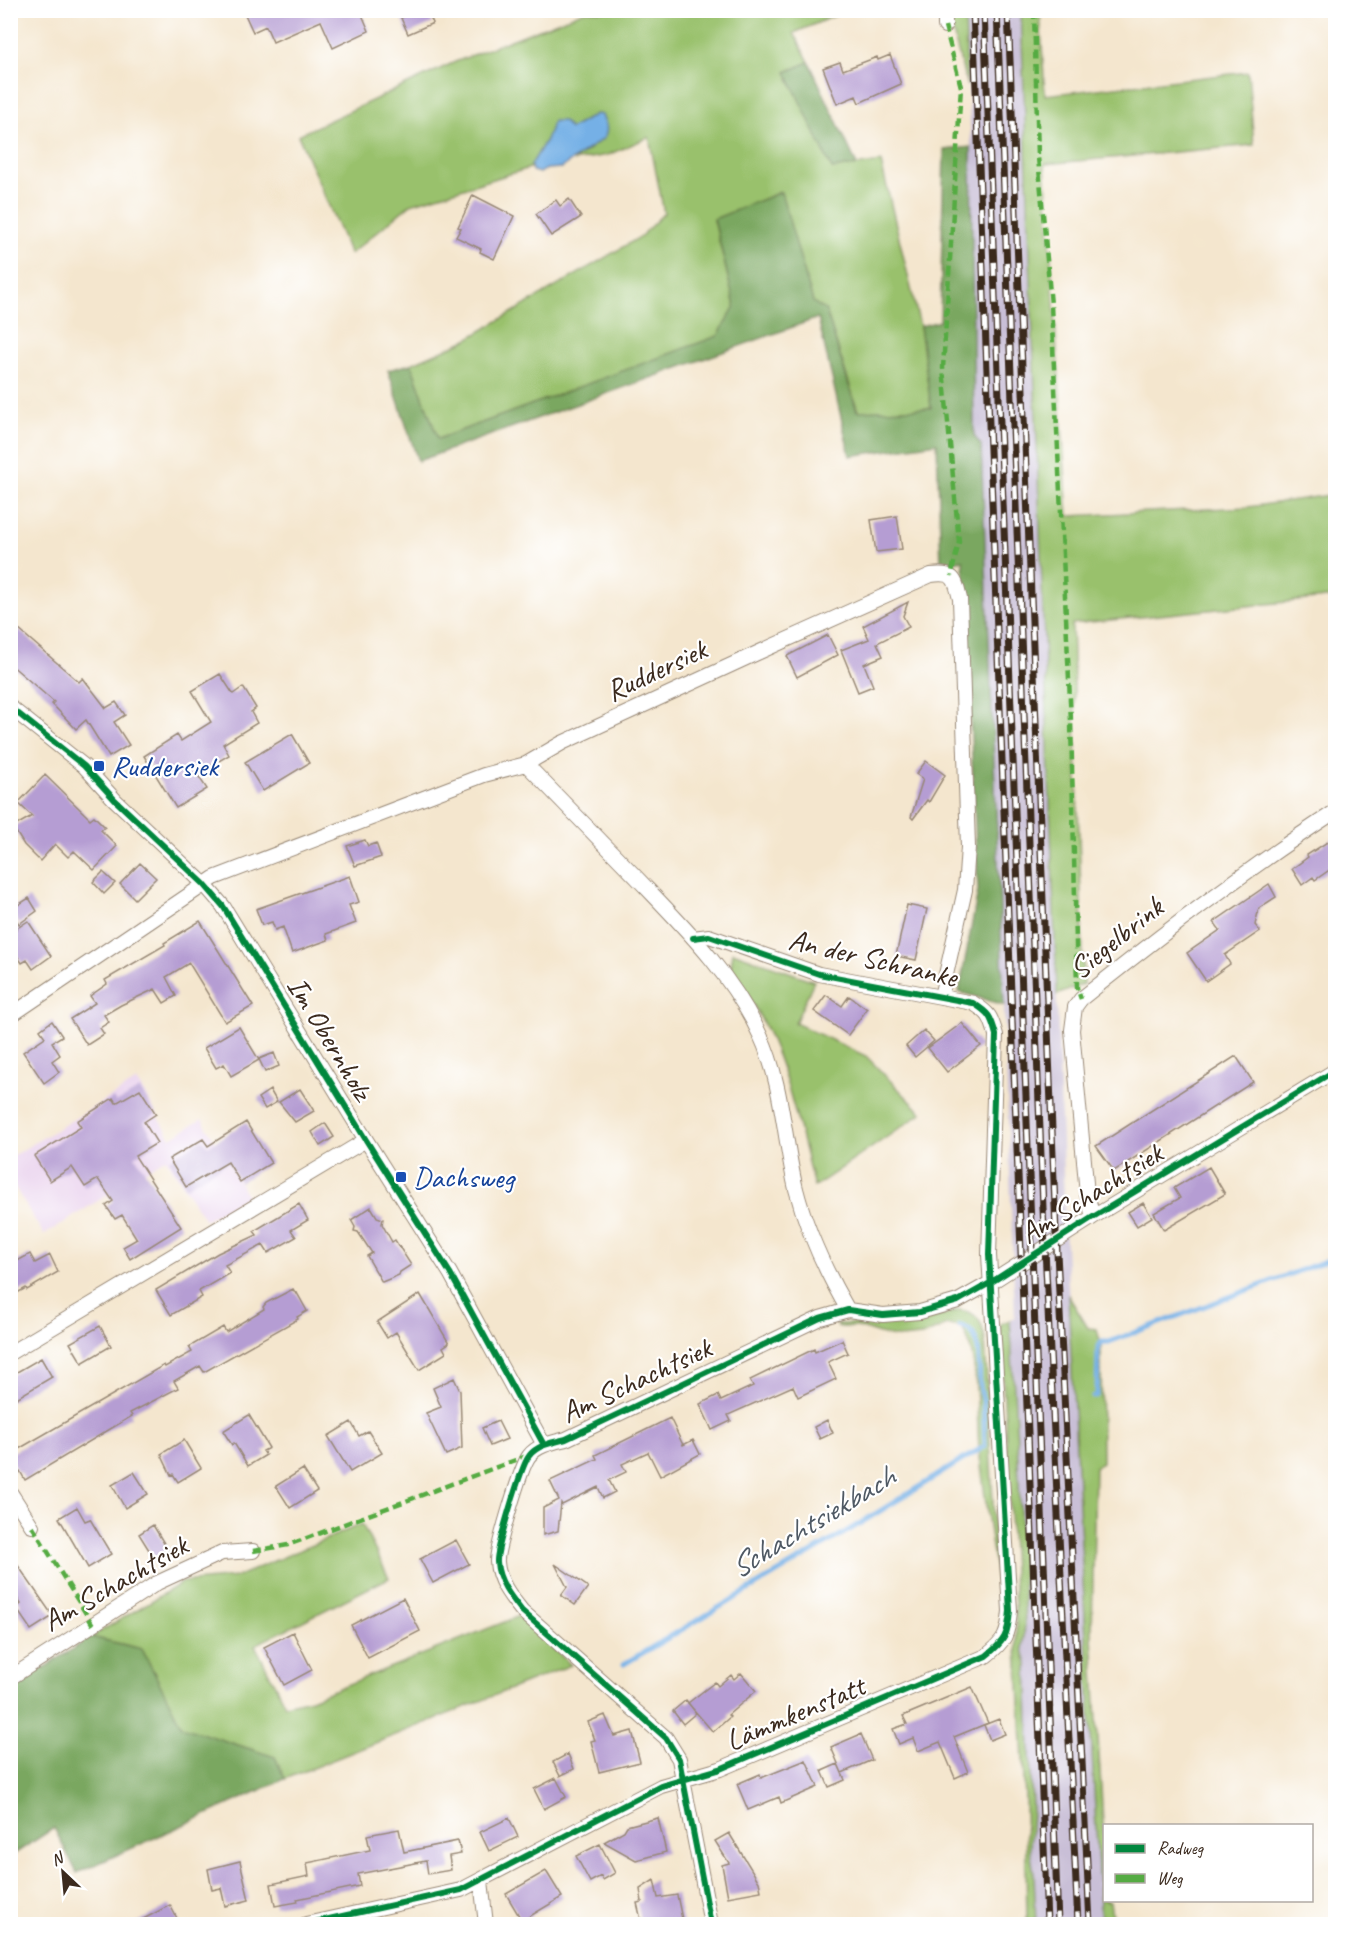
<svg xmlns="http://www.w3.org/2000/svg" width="1346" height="1935" font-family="Caveat,sans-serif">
<rect width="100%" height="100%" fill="#fff"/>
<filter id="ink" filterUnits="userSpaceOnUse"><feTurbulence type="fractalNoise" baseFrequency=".0167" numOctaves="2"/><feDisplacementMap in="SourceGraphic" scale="12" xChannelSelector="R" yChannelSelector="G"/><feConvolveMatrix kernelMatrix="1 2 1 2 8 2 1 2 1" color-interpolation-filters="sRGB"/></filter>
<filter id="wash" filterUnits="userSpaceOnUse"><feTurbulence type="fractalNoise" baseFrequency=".008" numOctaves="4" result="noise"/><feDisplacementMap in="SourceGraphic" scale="24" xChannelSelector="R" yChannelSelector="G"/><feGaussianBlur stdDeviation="1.35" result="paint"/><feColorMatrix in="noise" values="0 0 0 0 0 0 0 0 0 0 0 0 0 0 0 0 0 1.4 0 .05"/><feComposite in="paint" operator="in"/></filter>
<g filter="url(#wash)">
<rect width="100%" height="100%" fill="#f4e6ce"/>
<path fill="#e9d1ed" d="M137,1081L171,1138L202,1119L247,1196L205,1220L166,1158L44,1235L11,1181V1157Z"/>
<path fill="#c9bfd7" d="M965,11H1021L1065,1226L1101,1924H1036L1034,1874L1030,1849L1027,1664L1023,1649L1025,1623L1018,1459L1010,1320L1015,1317L1004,1005L981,445L974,436L971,147Z"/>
<path fill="#99c16c" stroke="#6a7645" stroke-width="1.5" d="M585,11H846L794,33L809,62L787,72L832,169L881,162L920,326L932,408L858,411L826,311L813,302L780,192L714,220L735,306L718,336L438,439L411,364L464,341L640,237L664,213L649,137L608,155L573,161L604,138L606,125L602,115L596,114L570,129L566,126L546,140L530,168L411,204L350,254L298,135L455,62Z
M951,11H965L967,86L953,33Z
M1021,11H1040L1045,95L1248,72L1254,145L1045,164L1068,516L1248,507L1336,494L1335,597L1072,624L1084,984L1057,995Z
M733,952L814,981L795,1023L866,1056L922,1113L814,1187C799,1128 785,1058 754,1006C746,994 738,983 730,972Z
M1068,1295L1088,1328L1097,1329L1101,1345L1102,1463L1095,1467L1092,1637L1104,1838V1900L1110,1901L1113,1924H1101Z
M959,1310C978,1312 982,1322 985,1340L997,1584C991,1539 984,1494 979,1448C976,1417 980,1352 961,1327L947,1325L922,1336L901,1338L879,1334L858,1327H838L836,1324C877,1322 921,1325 959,1310Z
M1010,1320L1018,1459L1025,1623L1023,1649L1027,1664L1032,1808L1030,1849L1034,1874L1036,1924H1027L1025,1799L1000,1324Z
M362,1524L389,1578L255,1645L285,1705L311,1699L519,1616L571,1665L285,1779L275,1757L181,1727L142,1649L91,1637L183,1582L236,1577Z"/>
<path fill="#7aa760" stroke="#5a683f" stroke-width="1.5" d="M809,62L857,165L832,169L786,72Z
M971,147L974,436L981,445L1004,1005L959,992L978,891L963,560L941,565L937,443L850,456L818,318L418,461L388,370L411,364L438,439L718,336L735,306L714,219L781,192L813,302L826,311L857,411L931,408L920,326L940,321L944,150Z
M91,1637L142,1649L182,1727L275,1757L285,1779L77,1873L54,1828L11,1856V1689Z"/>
<path fill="#75b0e6" stroke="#586d82" stroke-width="1.5" d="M596,114L602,115C606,124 609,130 604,138L561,168L547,169L539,173L532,171L531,165L546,140L553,121H563L570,129Z"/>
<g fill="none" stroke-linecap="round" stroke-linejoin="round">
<path stroke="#75b0e6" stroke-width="5" d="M1093,1397L1097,1395L1098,1346L1102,1342H1109L1336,1257
M624,1664L851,1529L985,1446L983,1399C974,1380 989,1331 960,1326"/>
</g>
<g id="blocks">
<path fill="#b59dd3" d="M243,10H360L369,31L333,48L321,21L273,42L266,26L253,32Z
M418,10H427L433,23L408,34L401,18Z
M890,55L901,84L859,103L856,96L837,104L823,68L840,62L843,70L877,57L878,60Z
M473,195L514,216L494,259L480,252L481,249L456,237L461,228L458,227Z
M569,199L581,217L551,236L536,214L556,200L560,206Z
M897,516L902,549L876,552L871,520Z
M908,602L903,616L909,627L877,643L883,656L864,664L873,686L858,692L841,650L869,639L863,626Z
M10,622L79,682L83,678L106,708L116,702L125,715L114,722L129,745L109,757L86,720L76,729L52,704L54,702L10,664Z
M828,635L838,655L797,677L787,656Z
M220,674L233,694L243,687L256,708L251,712L257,723L223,744L229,755L197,774L207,789L176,808L144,756L177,735L181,741L211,722L192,691Z
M292,734L309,763L263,791L245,762Z
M926,761L945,775L929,802L927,800L913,819L911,817L923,779L916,774Z
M45,775L90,819L94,816L105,827L101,830L117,846L94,870L74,851L68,857L55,844L40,861L24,845L13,827L32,816L18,803Z
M1335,837V866L1315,880L1313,877L1302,885L1292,869L1308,857L1307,855Z
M365,840L368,846L376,843L381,857L355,866L347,846Z
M140,863L156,878L135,899L120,884Z
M103,872L115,883L104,894L93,882Z
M350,876L359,902L349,905L356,923L326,934L328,940L292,953L283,927L275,930L272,922L262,925L256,909Z
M1269,884L1276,897L1259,908L1255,925L1260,931L1225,955L1230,964L1206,981L1187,953L1220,930L1214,922Z
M29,898L37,911L19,924L10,910Z
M907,905L927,909L916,960L896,956Z
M28,921L51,956L33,969L27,960L22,963L16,954L10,957V933Z
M200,921L253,1006L225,1022L189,963L166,977L176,996L164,1003L155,989L121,1005L104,1015L109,1022L100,1028L104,1034L87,1045L70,1019L95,1003L90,996L107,984L105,980L165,945L164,943Z
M826,995L842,1006L849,996L867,1009L848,1035L814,1011Z
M52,1021L62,1036L52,1042L60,1055L52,1061L59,1072L44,1083L23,1052L45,1037L40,1030Z
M962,1023L981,1046L947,1072L928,1048Z
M239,1027L259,1060L231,1076L224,1064L216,1068L204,1048Z
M924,1030L934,1041L915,1057L906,1046Z
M274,1053L279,1066L265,1072L259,1059Z
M1236,1056L1253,1082L1114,1171L1096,1146Z
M140,1089L156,1114L144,1122L157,1143L135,1156L181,1227L130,1259L123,1247L137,1239L122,1215L115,1219L106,1206L113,1201L98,1179L85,1187L72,1167L50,1181L34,1156L81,1127L77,1121L96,1109L113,1098L116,1103Z
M300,1089L314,1111L295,1122L279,1102Z
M270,1090L277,1102L265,1109L258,1098Z
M246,1122L271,1163L240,1182L228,1162L186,1187L169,1159L203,1139L208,1146Z
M325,1123L334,1137L320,1146L312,1132Z
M1209,1167L1225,1194L1164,1230L1154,1213L1180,1198L1174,1188Z
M1143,1203L1152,1217L1137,1226L1128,1212Z
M299,1204L308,1220L291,1230L296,1237L268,1253L263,1245L225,1265L230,1273L199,1291L202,1297L171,1315L156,1290L218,1253L257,1235L254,1231Z
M371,1207L377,1217L383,1219L382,1224L392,1242L395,1240L411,1265L400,1272L399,1275L382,1282L367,1256L372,1253L358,1232L354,1231L355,1227L351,1220Z
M30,1254L35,1263L50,1255L58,1272L27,1290L26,1288L17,1293L10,1283V1265Z
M293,1289L296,1294L297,1293L307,1311L297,1317L298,1319L204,1372L200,1366L188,1373L174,1381L178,1388L130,1413L132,1416L25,1480L20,1471L18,1472L10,1460V1454L164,1365L165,1367L192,1352L189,1347L223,1327L226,1332L264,1309L263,1307L266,1303Z
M420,1294L449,1343L443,1347L446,1353L419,1370L396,1332L387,1338L377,1322Z
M100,1326L111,1346L82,1363L70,1343Z
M842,1340L848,1353L828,1362L836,1379L798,1397L793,1386L728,1415L731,1421L712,1430L700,1404L718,1395L721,1401L753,1386L750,1380L814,1349L815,1352Z
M41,1358L52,1377L10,1402V1376Z
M454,1378L460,1391L462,1448L446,1455L426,1413L441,1407L433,1388Z
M249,1415L269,1448L263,1451L266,1455L248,1466L234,1443L232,1445L223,1431Z
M670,1418L683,1445L693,1440L700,1454L660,1476L648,1452L622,1464L626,1472L609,1480L615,1492L603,1498L598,1487L562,1505L561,1503L558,1531L543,1535V1508L559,1500L550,1481L597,1459L595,1455Z
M827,1420L833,1433L820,1439L814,1427Z
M498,1421L507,1439L490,1446L482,1428Z
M351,1422L359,1436L368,1431L382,1453L350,1472L328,1436Z
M184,1440L201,1468L178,1482L173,1474L171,1475L161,1454Z
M303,1469L317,1491L290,1508L276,1486Z
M134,1472L148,1494L125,1508L112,1485Z
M77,1507L85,1521L90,1519L111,1554L88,1568L59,1518Z
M153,1525L168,1550L154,1558L139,1534Z
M456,1540L469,1564L433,1583L420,1559Z
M10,1554L53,1616L31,1630L16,1608L21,1604L10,1587Z
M555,1564L588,1587L575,1605L561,1595L567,1587Z
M403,1598L420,1631L368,1658L351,1625Z
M293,1632L312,1670L284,1685L264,1647Z
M741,1673L756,1691L728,1715L730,1717L713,1732L688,1703L715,1682L718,1686L731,1675L734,1679Z
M972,1687L988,1723L954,1737L968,1772L955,1778L940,1742L918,1751L913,1738L899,1744L893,1729L907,1724L903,1716Z
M686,1700L696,1713L683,1724L673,1711Z
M605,1715L614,1736L632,1731L640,1762L599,1772L591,1741L595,1740L588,1722Z
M999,1719L1005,1734L990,1740L984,1725Z
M861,1734L872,1760L842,1773L831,1747Z
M568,1754L574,1769L560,1776L553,1762Z
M806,1760L818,1787L781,1803L779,1797L748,1810L737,1784L760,1774L761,1778Z
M838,1764L845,1780L829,1787L822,1771Z
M556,1778L566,1797L544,1809L534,1789Z
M509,1818L518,1837L489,1851L480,1832Z
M658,1818L666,1852L636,1860L604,1842L624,1831L627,1826Z
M399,1829L404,1852L458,1841L461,1854L449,1856L451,1870L428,1874L426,1861L358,1874L360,1886L297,1899L298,1902L275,1906L271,1884L309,1876L307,1863L370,1850L367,1835Z
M729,1833L759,1882L761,1891L728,1897L722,1865L729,1863L715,1841Z
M600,1844L615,1873L603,1880L601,1876L590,1882L576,1856Z
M240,1861L249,1900L225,1906L221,1888L212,1890L208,1869Z
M546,1871L562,1897L522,1921L506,1894Z
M654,1880L658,1898L677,1895L683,1924H665L664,1922L642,1924L637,1903L642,1902L640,1889Z
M170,1905L180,1924H134Z"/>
</g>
</g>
<g filter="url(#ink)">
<use href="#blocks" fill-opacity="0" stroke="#988876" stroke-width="1.5"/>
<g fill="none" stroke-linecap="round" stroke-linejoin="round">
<defs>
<path id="street" d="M945,10V26
M10,707L84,766L115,800L204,884L223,906L366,1140L450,1273L544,1445
M526,764C563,802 600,840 637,878C683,926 732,974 760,1035C782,1081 784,1139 796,1189C807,1232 826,1272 848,1310
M10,1016L214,878L484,775L526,764L562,743L755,654L931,575C954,572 955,578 960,599L968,847L965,890L941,997
M1093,1217L1087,1194L1072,1030L1075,1007L1081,999C1163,933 1247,869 1336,811
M10,1353L366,1140
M10,1492L32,1526
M10,1678L157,1583L222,1553L253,1551
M481,1881L486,1924
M306,1924L461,1890L661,1786L720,1769L986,1656C1005,1641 1008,1635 1010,1611L989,1255L996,1035C991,1016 989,1013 973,1003L819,974L709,936L693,938
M711,1924L679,1759L666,1738L522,1611C511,1597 498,1581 497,1562C496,1550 521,1466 529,1456C537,1445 554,1442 566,1439L820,1318L848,1310L883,1315L920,1312L958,1301L990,1283L1093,1217L1336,1070"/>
</defs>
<use href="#street" stroke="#988876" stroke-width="16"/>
<use href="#street" stroke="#fff" stroke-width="14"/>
<defs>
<path id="rail" d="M973,10L1047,1924
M984,10L1058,1924
M997,10L1043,1208L1078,1924
M1008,10L1056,1232L1090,1924"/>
</defs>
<use href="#rail" stroke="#3b2a1e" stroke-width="7"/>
<use href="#rail" stroke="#fff" stroke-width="4.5" stroke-dasharray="14" stroke-linecap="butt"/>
<path stroke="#55ab43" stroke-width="4.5" stroke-dasharray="9 4.5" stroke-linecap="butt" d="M1034,10L1038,157L1051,305L1071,721L1077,988L1081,999
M945,26L961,87L943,368L959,542L951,576
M32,1526L93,1625
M253,1551L288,1545L529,1455"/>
<defs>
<path id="cycleway" d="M10,707L84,766L115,800L204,884L223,906L366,1140L450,1273L544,1445
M306,1924L461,1890L661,1786L720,1769L986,1656C1005,1641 1008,1635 1010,1611L989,1255L996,1035C991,1016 989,1013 973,1003L819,974L709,936L693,938
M711,1924L679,1759L666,1738L522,1611C511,1597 498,1581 497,1562C496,1550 521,1466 529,1456C537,1445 554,1442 566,1439L820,1318L848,1310L883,1315L920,1312L958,1301L990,1283L1093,1217L1336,1070"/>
</defs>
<use href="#cycleway" stroke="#fff" stroke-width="10"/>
<use href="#cycleway" stroke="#00873e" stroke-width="6"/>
</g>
</g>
<g fill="#1a4fb4" stroke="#fff" stroke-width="2">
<rect x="93" y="760" width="12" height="12" rx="3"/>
<rect x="395" y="1171" width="12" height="12" rx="3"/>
</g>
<g text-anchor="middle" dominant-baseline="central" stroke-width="4.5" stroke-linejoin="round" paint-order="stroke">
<g font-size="30" fill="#3b2a1e" stroke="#fff">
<text transform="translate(656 670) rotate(-25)">Ruddersiek</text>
<text transform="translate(1116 938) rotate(-39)">Siegelbrink</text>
<text transform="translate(873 958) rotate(13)">An der Schranke</text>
<text transform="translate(330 1038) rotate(59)">Im Obernholz</text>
<text transform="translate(1091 1193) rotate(-32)">Am Schachtsiek</text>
<text transform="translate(636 1380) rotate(-25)">Am Schachtsiek</text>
<text transform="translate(115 1583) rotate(-30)">Am Schachtsiek</text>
<text transform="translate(795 1713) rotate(-23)">Lämmkenstatt</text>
</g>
<g font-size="30" fill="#164399" stroke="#fff" text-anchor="start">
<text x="111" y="766">Ruddersiek</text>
<text x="413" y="1177">Dachsweg</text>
</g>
<g font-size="32" font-style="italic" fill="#4f5964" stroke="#fff">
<text transform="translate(812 1522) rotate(-31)">Schachtsiekbach</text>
</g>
</g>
<rect width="1346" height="1935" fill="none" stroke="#fff" stroke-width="36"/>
<rect x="1103" y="1824" width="210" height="78" fill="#ffffff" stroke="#b1aaa5" stroke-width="1.5"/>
<rect x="1115" y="1844" width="30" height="9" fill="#00873e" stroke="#b1aaa5" stroke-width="1.5"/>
<text x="1157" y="1854" font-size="18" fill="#3b2a1e">Radweg</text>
<rect x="1115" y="1874" width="30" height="9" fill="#55ab43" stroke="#b1aaa5" stroke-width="1.5"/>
<text x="1157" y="1884" font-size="18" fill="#3b2a1e">Weg</text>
<g transform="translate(63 1872) rotate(334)" stroke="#ffffff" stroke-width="4.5" paint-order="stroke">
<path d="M0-4.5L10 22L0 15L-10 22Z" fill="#3b2a1e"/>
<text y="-9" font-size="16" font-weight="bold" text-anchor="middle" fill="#3b2a1e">N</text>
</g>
</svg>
